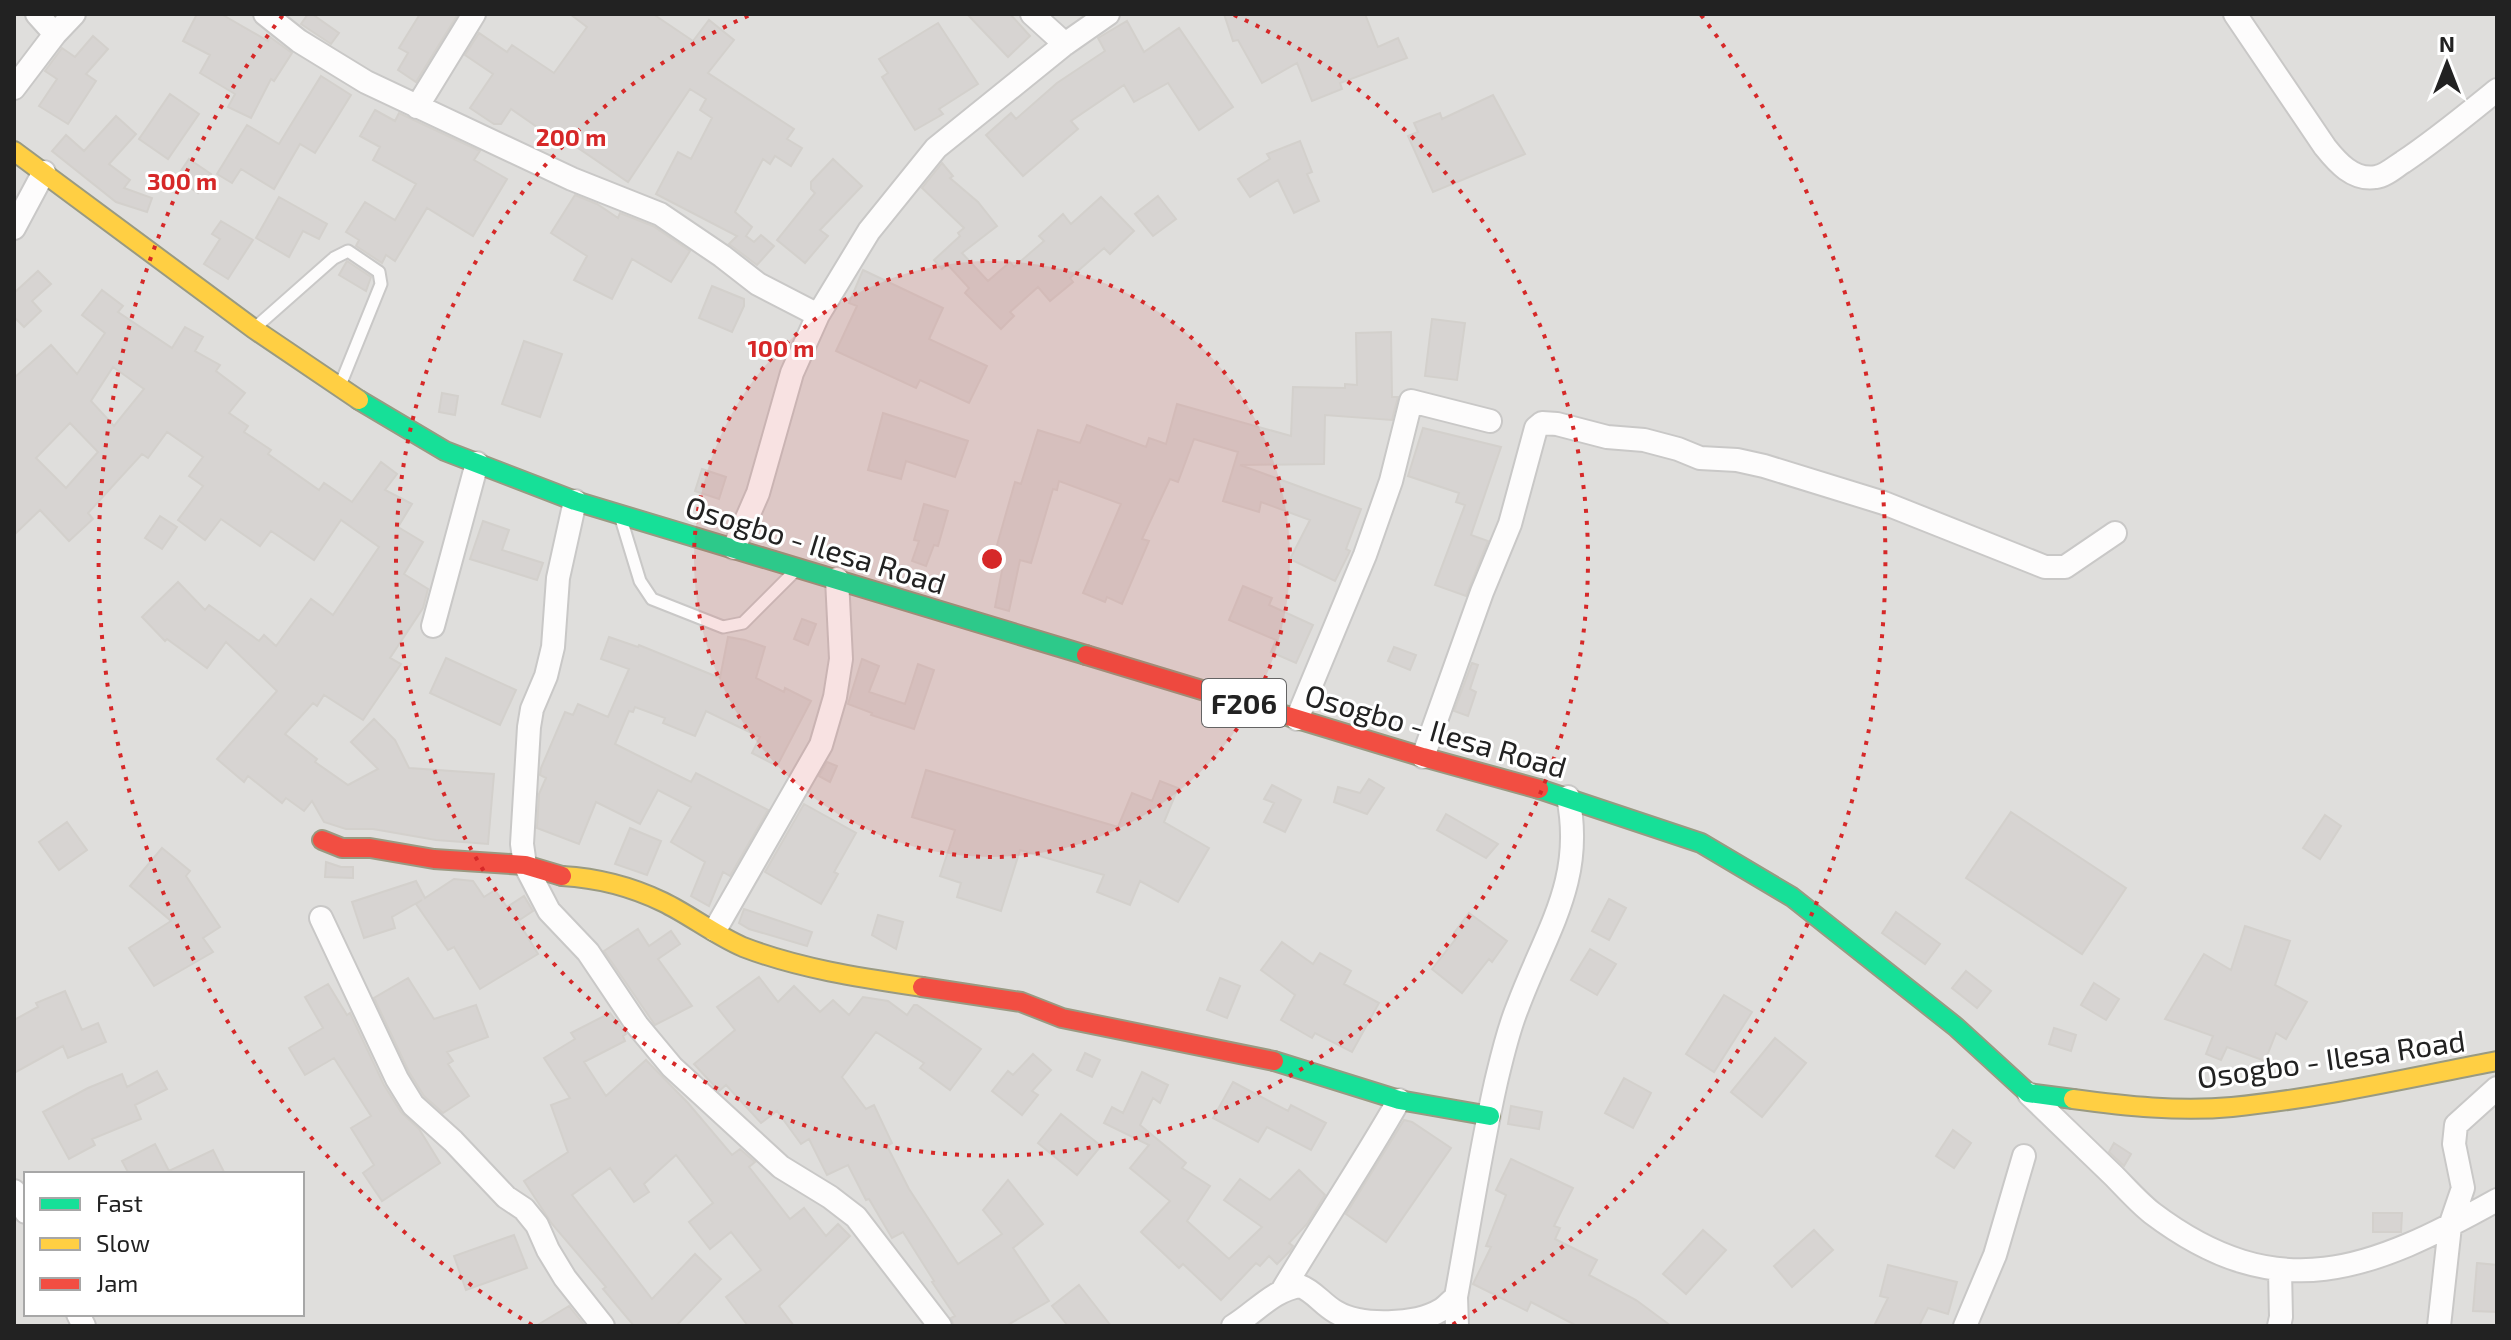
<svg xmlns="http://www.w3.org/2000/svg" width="2511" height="1340" font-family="'Exo 2',sans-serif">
<rect width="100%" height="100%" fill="#f0eeeb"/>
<path fill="#dfdedc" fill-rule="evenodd" d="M14,14H2497V1326H14ZM26,1174H302V1314H26Z"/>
<path fill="#d7d4d2" stroke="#d3d0cc" stroke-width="2" fill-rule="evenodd" d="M197,14H221L268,41L270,37L292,53L274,81L271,79L251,118L228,107L235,94L200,73L210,55L183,41Z
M308,14H312L339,33L331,44L301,24Z
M420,14H458L416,82L398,70L408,53L399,48Z
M570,14H653L693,41L709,20L734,40L708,73L794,129L787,139L802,148L791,166L775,156L770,164L763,159L735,212L752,227L746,236L754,242L761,235L774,246L757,265L729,244L737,236L656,194L678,152L691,159L712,118L700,110L706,99L690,89L628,182L556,133L553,138L511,109L501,124H494L470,108L493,74L465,55L479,33L507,52L512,45L554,73L587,27Z
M967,14H1010L1030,36L1008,57Z
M1224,14H1365L1378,47L1398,38L1407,58L1340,83L1342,89L1312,101L1297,63L1262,83L1238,40L1233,41Z
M1127,21L1144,52L1179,28L1233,107L1199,130L1168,83L1134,102L1124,85L1071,121L1078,129L1023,176L986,135L1011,113L1016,119L1057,83L1105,51L1098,38Z
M938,23L978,84L939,109L943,114L915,130L882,77L888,73L879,59Z
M93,36L108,49L86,74L96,81L68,124L39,106L57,79L45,71L62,48L75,57Z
M321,76L351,95L315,153L300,144L274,189L241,169L232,183L217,174L247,125L279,144Z
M170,94L199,114L168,159L139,139Z
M1493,95L1525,154L1433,192L1408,136L1418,132L1414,123L1440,113L1442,119Z
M375,110L395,121L399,113L480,151L474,160L507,179L473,236L427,208L395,261L386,255L382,263L356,246L359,240L346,232L365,202L395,220L416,184L373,160L380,147L360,136Z
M116,116L136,134L109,164L130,180L124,188L152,198L147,212L116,202L52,151L66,135L84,151Z
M1300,141L1312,172L1307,174L1319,201L1294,213L1278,180L1250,197L1238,179L1270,159L1267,154Z
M189,159L211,174L198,193L176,178Z
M833,159L862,186L820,230L828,236L805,263L777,240L815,193L811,189V182Z
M942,163L953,176L950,178L978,202L997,226L962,253L988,281L1010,262L1014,267L1044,241L1039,236L1063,214L1071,224L1101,197L1134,231L1110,254L1104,248L1070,278L1073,282L1050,301L1038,287L1010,312L1014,316L1001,329L965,293L969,288L947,264L942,269L934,260L960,236L958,233L964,228L922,188Z
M575,195L597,204L618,218L620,213L653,226L690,251L671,282L632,259L612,299L574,280L587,256L551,233Z
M1158,196L1176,219L1153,236L1135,214Z
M279,197L327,224L319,239L303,231L289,257L256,238Z
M221,221L253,240L228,279L204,264L220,239L212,234Z
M347,261L371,277L366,291L339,275Z
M863,270L943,308L929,339L987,366L969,403L920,380L916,388L836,351L857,306L849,303Z
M38,271L51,284L32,301L41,311L24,327L14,317V293Z
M712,286L744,299V306L732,332L699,318Z
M102,290L123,306L118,312L172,348L185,327L203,337L195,351L220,365L216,371L245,393L229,413L248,426L244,432L271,450L268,454L319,490L324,483L352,502L381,462L397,474L385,490L412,504L398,527L423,542L404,574L428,589L423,608L390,658L401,664L363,720L324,695L317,706L313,703L285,734L317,759L315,762L348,785L378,769L351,742L374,719L395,740L409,768L494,774L488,844L436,840L373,829H346L324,822L312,801L304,811L286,798L282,803L248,776L244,782L217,759L277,691L226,642L207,668L167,639L165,641L142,617L178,582L205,610L209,605L259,641L264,635L276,646L311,599L333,615L379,547L341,520L314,560L271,531L260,546L221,519L205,540L178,520L203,486L189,476L203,457L167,432L148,458L142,454L88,513L93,519L69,541L40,510L14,535V378L51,345L77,374L105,333L82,315ZM113,367L144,389L114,426L91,401ZM70,423L98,452L66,488L36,458Z
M1432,319L1465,323L1457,380L1425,376Z
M1391,332L1392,397H1398L1392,420L1325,415L1324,464L1240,465L1361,509L1346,549L1350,551L1335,581L1290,559L1310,520L1261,502L1259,512L1223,501L1238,452L1194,439L1178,482L1170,479L1142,539L1149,541L1122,604L1107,597L1105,602L1083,593L1121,504L1059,481L1057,490L1053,489L1031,563L1020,560L1009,611L995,607L1005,555L995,552L1015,482L1021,484L1038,430L1080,443L1087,425L1146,447L1149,438L1166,444L1177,404L1291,436L1293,387L1345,388V384L1357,385L1356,333Z
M524,341L562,354L540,417L502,404Z
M442,393L458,396L455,415L439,412Z
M883,413L968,441L955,477L906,461L901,479L868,470Z
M1423,428L1501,447L1471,535L1488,541L1466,596L1435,585L1465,505L1456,502L1459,493L1408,476Z
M702,469L726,477L719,499L695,491Z
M924,504L948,511L938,546L934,545L926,566L912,561L919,541L914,540Z
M160,516L177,527L162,549L145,538Z
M483,521L509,530L502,550L543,563L537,580L470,559Z
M1243,586L1272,598L1269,605L1313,625L1296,663L1271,652L1276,640L1229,620Z
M802,619L816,624L808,645L794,639Z
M609,637L638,647L639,645L720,678L728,637L745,640L765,647L756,678L784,692L785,688L811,701L777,766L752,753L760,737L706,711L695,736L663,723L665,718L635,707L633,712L629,711L615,744L691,782L696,773L768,810L730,876L723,872L709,906L691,896L705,862L671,842L691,807L658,790L640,824L596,802L579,844L537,828L539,794L546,778L540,775L541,768L565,712L573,715L578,704L608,717L629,669L601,659Z
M1394,647L1416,655L1410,670L1388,661Z
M446,658L516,690L500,725L430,693Z
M862,659L879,666L869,692L905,704L918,664L934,670L914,729L871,715L872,713L848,704Z
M1472,663L1478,665L1470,689L1476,692L1468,716L1454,711Z
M827,762L837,766L830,782L819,776Z
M926,770L1118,827L1132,793L1152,801L1160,781L1178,788L1164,822L1209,848L1178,902L1140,881L1130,905L1097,892L1104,875L1020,850L1001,911L957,897L961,883L940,876L955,830L912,817Z
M1369,779L1384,788L1367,814L1334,802L1338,787L1360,793Z
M1272,785L1301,800L1285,832L1264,822L1274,803L1264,799Z
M804,804L856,833L834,872L838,874L821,904L765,872Z
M2011,812L2126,888L2082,954L1966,878Z
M1446,814L1498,844L1486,858L1437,830Z
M2325,815L2341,826L2320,859L2303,848Z
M67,822L87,850L59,870L39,842Z
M630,828L661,841L647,875L615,864Z
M162,848L190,871L186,876L220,927L203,938L213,952L154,986L129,948L171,921L130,886Z
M326,862L341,867H353V878L325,877Z
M454,879L473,881L484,897L495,890L507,907L524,896L533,911L518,921L538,954L480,989L454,947L448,950L416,904L422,900L392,917L395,928L364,938L352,902L416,881L425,898Z
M1609,899L1626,908L1609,940L1592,931Z
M744,909L812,932L807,946L749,929L739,923Z
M1896,912L1940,944L1925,964L1882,933Z
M1469,913L1507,941L1492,962L1489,959L1462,993L1432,969L1458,936L1454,933Z
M878,915L903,922L896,949L872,935Z
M2245,926L2290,941L2275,985L2307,1002L2286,1039L2276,1033L2265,1061L2227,1047L2221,1060L2206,1054L2213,1036L2165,1019L2204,954L2231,970Z
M638,929L649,946L671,931L680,944L658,959L692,1006L655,1025L604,951Z
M1282,942L1313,964L1320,953L1351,971L1344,984L1379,1003L1352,1052L1315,1033L1312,1038L1281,1020L1295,995L1261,970Z
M1590,949L1616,964L1597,995L1571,980Z
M1966,971L1991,991L1977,1008L1952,988Z
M759,977L778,1002L794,986L820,1012L833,1000L849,1015L863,997L888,1001L907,1015L914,1005H917L981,1049L950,1090L920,1068L924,1063L876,1032L842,1077L866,1109L874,1105L892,1143L887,1146L909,1189L958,1264L1002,1234L983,1210L1008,1180L1043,1224L1013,1248L1049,1301L1006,1326H954L951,1318L955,1316L932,1282L934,1281L903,1232L892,1238L869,1199L866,1200L848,1165L827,1175L809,1139L801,1144L777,1111L761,1123L726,1085L719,1091L694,1064L735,1030L717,1007Z
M408,978L434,1019L476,1005L488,1037L447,1052L453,1061L448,1064L469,1096L443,1113L424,1096L409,1072L374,998Z
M1220,978L1240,986L1227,1018L1207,1010Z
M2094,983L2119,999L2106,1020L2081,1005Z
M328,984L347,1015L350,1013L384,1085L401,1112L419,1129L440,1163L382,1201L363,1173L374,1165L351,1128L371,1116L334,1058L305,1075L289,1048L323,1028L305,997Z
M65,991L82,1030L98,1023L106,1042L68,1058L63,1046L14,1073V1020L38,1007L36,1003Z
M1724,995L1752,1012L1714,1072L1686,1054Z
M610,1013L626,1034L623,1036L625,1041L584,1062L606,1096L646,1060L688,1103L732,1155L740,1149L755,1162L749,1167L790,1219L804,1208L826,1236L838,1224L850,1236L779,1306L794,1326H748L726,1297L761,1270L731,1232L710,1249L689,1222L713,1203L676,1155L644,1184L649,1192L634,1202L610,1168L572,1195L652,1299L695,1254L721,1279L676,1326H634L603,1289L606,1287L552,1224L524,1181L568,1152L551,1105L570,1098L544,1058L575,1039L571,1033Z
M2054,1028L2076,1035L2071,1051L2049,1044Z
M1775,1038L1806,1063L1762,1117L1731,1092Z
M1085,1053L1100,1060L1092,1077L1077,1070Z
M1033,1054L1051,1070L1032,1091L1038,1095L1022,1115L992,1091L1008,1071L1013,1075Z
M157,1071L167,1089L135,1105L141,1119L92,1139L95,1145L69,1159L43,1112L88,1088L122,1074L127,1087Z
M1142,1072L1168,1085L1160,1103L1153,1098L1140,1125L1186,1163L1182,1168L1210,1186L1187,1221L1229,1259L1262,1227L1224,1200L1240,1179L1270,1200L1299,1170L1325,1195L1307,1224L1289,1243L1293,1246L1290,1251L1277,1264L1269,1256L1260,1266L1256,1263L1221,1300L1183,1264L1179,1268L1141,1232L1170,1201L1130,1168L1149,1145L1104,1123L1112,1107L1123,1113Z
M1624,1078L1651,1093L1633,1128L1605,1113Z
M1233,1082L1288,1111L1291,1105L1326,1123L1311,1150L1267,1127L1258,1142L1213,1118Z
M1511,1106L1542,1112L1539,1129L1508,1124Z
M1061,1114L1101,1146L1077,1175L1038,1143Z
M1404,1120L1412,1122L1451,1148L1386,1242L1346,1214Z
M1953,1130L1971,1143L1954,1168L1936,1156Z
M2114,1143L2131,1154L2124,1166L2109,1152Z
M155,1144L169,1171L213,1150L225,1174H129L122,1161Z
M1511,1159L1573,1188L1554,1226L1560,1228L1555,1239L1597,1260L1589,1275L1636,1300L1671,1326H1577L1531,1302L1527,1311L1473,1284L1491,1247L1486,1246L1506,1195L1496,1190Z
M2373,1213H2402L2401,1232H2373Z
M1703,1230L1726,1250L1686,1294L1663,1274Z
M1814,1230L1833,1250L1792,1287L1774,1266Z
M514,1235L527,1268L466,1290L454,1256Z
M2477,1263L2497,1265V1312L2473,1311Z
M1888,1265L1957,1282L1948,1314L1928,1308L1919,1326H1874L1888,1298L1880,1296Z
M1079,1285L1111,1326H1068L1052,1306Z
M569,1306L585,1326H536Z"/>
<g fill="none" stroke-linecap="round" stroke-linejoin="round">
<defs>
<path id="lane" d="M257,326L334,258L348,251L379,272L381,284L341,383
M622,522L640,581L652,599L723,627L743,623L793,573"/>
<path id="street" d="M37,14L55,34
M265,14L299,41L366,82L572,179L660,214L722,256L758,284L818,315
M1032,14L1065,44
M2235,14L2325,147C2337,162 2353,181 2376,177C2385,176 2395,167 2403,162C2436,140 2466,115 2497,90
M14,88L55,34L74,14
M417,107L474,14
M14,228L44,172
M575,501L558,578L553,647L546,676L532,709L529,727L522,844L525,865L549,911L588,952L637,1025L672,1067L781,1167L830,1197L856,1217L940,1326
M734,548L758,493L792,373L818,315L869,231L936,148L1065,44L1108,14
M433,626L477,463
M1297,719L1365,555L1391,481L1411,401L1490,421
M1423,757L1482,592L1510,524L1536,428L1542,423L1557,424L1607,437L1644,440L1678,449L1700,458L1737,460L1764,466L1884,503L2045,567H2065L2115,533
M321,918L397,1079L413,1105L453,1141L506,1197L524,1209L537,1225L548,1250L565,1278L603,1326
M715,930L821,745L835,697L841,659L837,579
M2029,1094C2057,1121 2085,1148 2113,1175C2125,1187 2138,1202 2152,1213C2279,1309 2371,1270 2497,1200
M14,1191L26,1212
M1282,1291C1320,1227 1362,1165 1399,1100
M78,1314L84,1326
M1233,1326C1256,1312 1273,1290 1300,1286C1314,1291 1323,1305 1336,1312C1361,1327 1416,1325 1441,1310C1446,1307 1451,1301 1456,1297
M1457,1326L1456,1297C1469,1226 1480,1153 1496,1082C1502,1057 1508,1030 1518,1006C1546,931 1585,880 1568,797
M1965,1326L1995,1255L2024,1156
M2279,1326L2281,1317L2280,1271
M2439,1326L2450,1226L2463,1188L2454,1144L2456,1125L2497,1088"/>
<path id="fast" d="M359,400L445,451L575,501L1086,655
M1539,789L1701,843L1792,897L1956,1027L2028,1093L2073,1099
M1274,1061L1399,1100L1490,1116"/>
<path id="slow" d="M14,151L254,329L359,400
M562,876C598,878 630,886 663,902C690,915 715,935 743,947C800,969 862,978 922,987
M2073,1099C2125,1106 2179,1112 2232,1107C2321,1098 2409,1078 2497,1061"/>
<path id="jam" d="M1086,655L1423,757L1539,789
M322,840L342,848H370L434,859L525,865L562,876
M922,987L1021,1002L1062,1018L1274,1061"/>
</defs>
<use href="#lane" stroke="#c9c8c7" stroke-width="15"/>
<use href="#street" stroke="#c9c8c7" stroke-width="26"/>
<use href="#fast" stroke="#999a82" stroke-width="22"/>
<use href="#slow" stroke="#999a82" stroke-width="22"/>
<use href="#jam" stroke="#999a82" stroke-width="22"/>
<use href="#lane" stroke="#fdfcfc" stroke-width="11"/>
<use href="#street" stroke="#fdfcfc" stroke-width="22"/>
<use href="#fast" stroke="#16e098" stroke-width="18"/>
<use href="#slow" stroke="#ffcf43" stroke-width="18"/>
<use href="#jam" stroke="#f24e42" stroke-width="18"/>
</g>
<circle cx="992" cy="559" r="298" fill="#d62828" fill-opacity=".12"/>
<g fill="none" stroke="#d62828" stroke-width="4" stroke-dasharray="4 8">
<circle cx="992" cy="559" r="298"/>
<path d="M1234 15A596 596 0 1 1 750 15"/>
<path d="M532 1325A894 894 0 0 1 283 15M1701 15A894 894 0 0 1 1452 1325"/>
</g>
<g text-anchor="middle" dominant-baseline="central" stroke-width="6" stroke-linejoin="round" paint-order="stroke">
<rect fill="#fff" stroke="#646464" stroke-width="2" x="1202" y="679" width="84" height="48" rx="6"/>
<g font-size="28" font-weight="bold" fill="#222">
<text x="1244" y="703">F206</text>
</g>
<g font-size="30" fill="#222" stroke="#fff">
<text transform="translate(816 544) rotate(17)">Osogbo - Ilesa Road</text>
<text transform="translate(1436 730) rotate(16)">Osogbo - Ilesa Road</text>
<text transform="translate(2331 1058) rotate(-8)">Osogbo - Ilesa Road</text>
</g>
</g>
<circle cx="992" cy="559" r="12" fill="#d62828" stroke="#fff" stroke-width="4"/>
<g font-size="24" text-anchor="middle" font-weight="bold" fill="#d62828" stroke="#fff" stroke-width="6" stroke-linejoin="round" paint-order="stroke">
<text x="571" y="146">200 m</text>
<text x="182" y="190">300 m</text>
<text x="781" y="357">100 m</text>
</g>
<rect width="2511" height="1340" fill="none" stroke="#222222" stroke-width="32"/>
<rect x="24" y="1172" width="280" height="144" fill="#ffffff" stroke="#a7a7a7" stroke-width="2"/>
<rect x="40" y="1198" width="40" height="12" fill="#16e098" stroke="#a7a7a7" stroke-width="2"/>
<text x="96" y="1212" font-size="24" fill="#222222">Fast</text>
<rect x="40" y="1238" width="40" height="12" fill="#ffcf43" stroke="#a7a7a7" stroke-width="2"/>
<text x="96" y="1252" font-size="24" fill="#222222">Slow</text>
<rect x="40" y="1278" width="40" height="12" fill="#f24e42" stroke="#a7a7a7" stroke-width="2"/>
<text x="96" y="1292" font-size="24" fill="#222222">Jam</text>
<g transform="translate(2447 64)" stroke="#ffffff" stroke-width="6" paint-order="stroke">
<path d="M0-6L14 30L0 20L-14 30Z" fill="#222222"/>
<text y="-12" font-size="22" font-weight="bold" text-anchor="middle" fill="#222222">N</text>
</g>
</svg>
